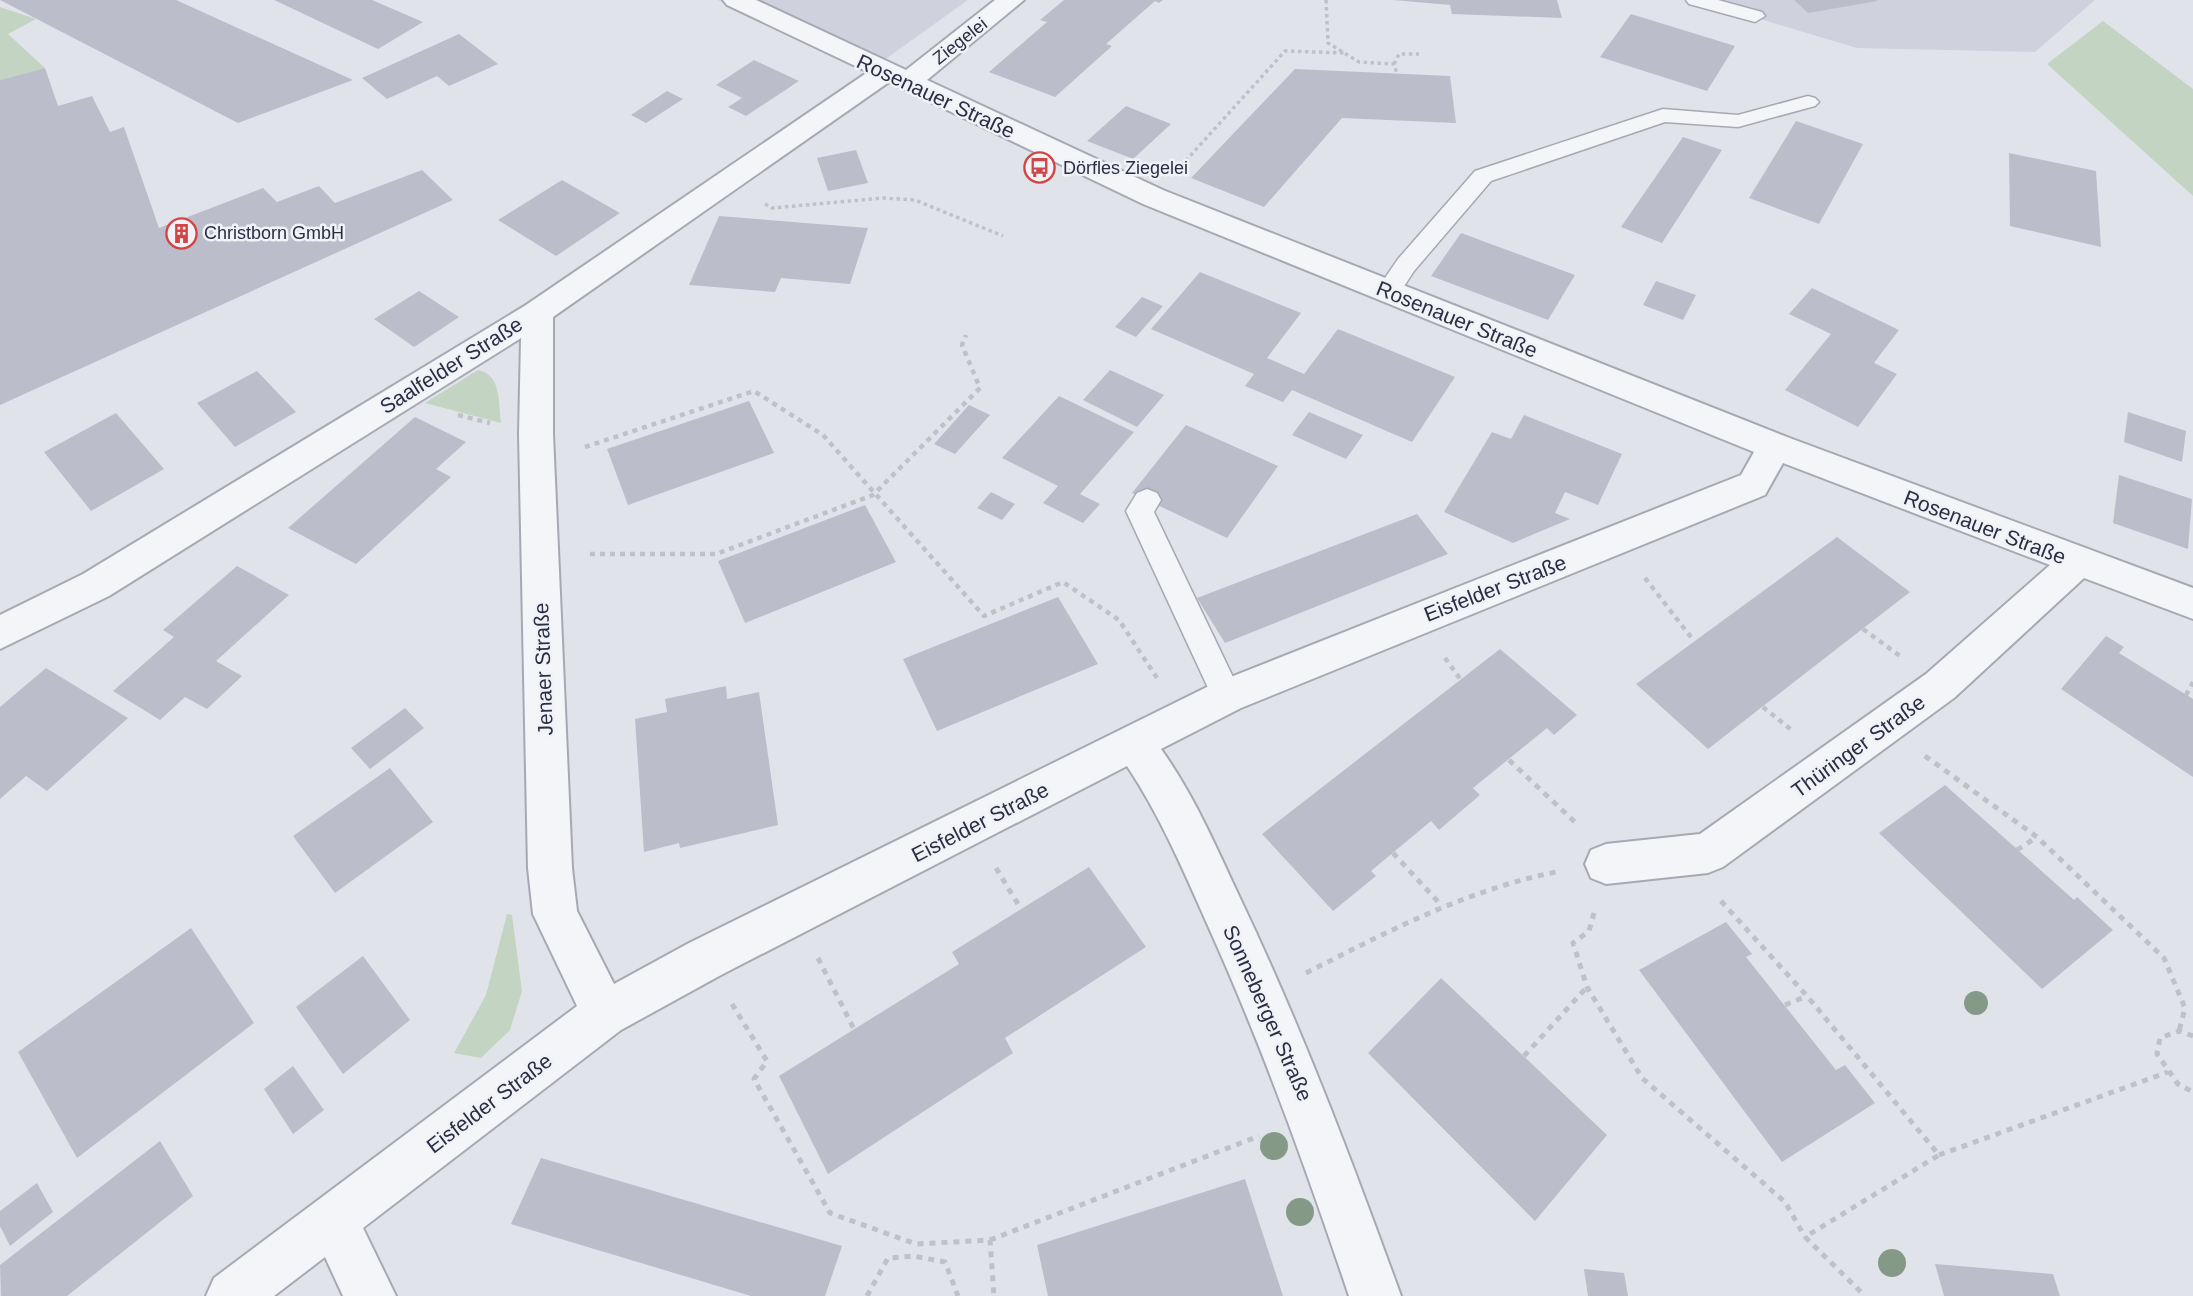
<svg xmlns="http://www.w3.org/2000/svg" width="2193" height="1296" font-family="Helvetica,sans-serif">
<rect width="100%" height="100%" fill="#e1e3ea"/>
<path fill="#cfd2dc" d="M717,0H968L880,63Z
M1696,0H2095L2035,52L1857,48Z"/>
<path fill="#c3d4c2" d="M0,7L36,19L8,34L45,68L0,80Z
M2103,21L2193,89V196L2047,64Z
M478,370C502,375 498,402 501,423L425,403Z
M507,914L512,915L522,991L510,1030L481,1058L454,1053L486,995Z"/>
<path fill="#bbbeca" d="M0,0H176L353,80L238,123Z
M274,0H372L423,22L378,49Z
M1064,0H1163L1159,3L1155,1L1106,44L1112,46L1055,97L989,72L1047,22L1040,20Z
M1393,0H1557L1562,18L1452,14L1450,5Z
M1794,0H1877V1L1808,13Z
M1631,14L1735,46L1707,91L1600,57Z
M459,34L498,64L449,86L437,76L387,99L362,78Z
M754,60L799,81L746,116L728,107L742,98L716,85Z
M45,68L58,106L92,96L110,132L124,127L159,228L263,188L277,202L319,186L335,203L422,170L453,200L0,405V80Z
M1295,69L1450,76L1456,123L1342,118L1264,207L1191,178Z
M667,91L683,99L646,123L631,115Z
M1126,106L1171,124L1133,159L1087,141Z
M1796,121L1863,144L1819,224L1749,198Z
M1683,137L1722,150L1662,243L1621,227Z
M856,150L868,183L828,191L817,158Z
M2009,153L2096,171L2101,247L2010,226Z
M562,180L620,213L556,256L498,220Z
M719,216L757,219L868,228L850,284L781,278L775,292L689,285Z
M1461,233L1575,275L1548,320L1431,276Z
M1200,272L1301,313L1267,358L1304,374L1338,329L1455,377L1412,442L1292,390L1283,402L1245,386L1254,374L1151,329Z
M1656,281L1696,295L1683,320L1643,305Z
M1812,288L1899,330L1874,363L1897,374L1858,427L1785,390L1831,334L1789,314Z
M419,291L459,317L414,347L374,319Z
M1142,297L1163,306L1136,337L1115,327Z
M1110,370L1164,395L1137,427L1083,400Z
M257,371L296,412L235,447L197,403Z
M1059,396L1134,432L1080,494L1100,504L1083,523L1043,503L1058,486L1002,458Z
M749,401L774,453L628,505L607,449Z
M969,405L990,415L955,454L934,444Z
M1309,412L1363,435L1346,459L1292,435Z
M2128,412L2186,431L2182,462L2124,442Z
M116,413L164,469L91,511L44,452Z
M1524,415L1622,454L1598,505L1565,492L1555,513L1570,519L1513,543L1444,512L1492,432L1511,439Z
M415,417L466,442L436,469L451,477L356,564L288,528Z
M1186,425L1278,466L1227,538L1132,493Z
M2119,475L2192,499L2188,549L2113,523Z
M991,492L1015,504L1002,520L977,508Z
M865,505L896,562L745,623L718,561Z
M1417,514L1448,554L1225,643L1197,598Z
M1837,537L1910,592L1708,749L1636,684Z
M237,566L289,595L216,661L242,676L207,709L185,697L160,720L113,691L174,637L163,630Z
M1058,597L1098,664L937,731L903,659Z
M2106,636L2124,647L2119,653L2193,699V777L2061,689Z
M1500,649L1577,715L1554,735L1547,728L1473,788L1480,795L1439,830L1431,821L1371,871L1376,876L1333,911L1262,834Z
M46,668L128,718L47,791L26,776L0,799V707Z
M726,686L727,699L759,692L778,825L680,848L679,843L644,852L635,719L667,712L665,699Z
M405,708L424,728L370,769L351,748Z
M390,768L433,822L335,893L293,836Z
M1945,785L2074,900L2077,897L2113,930L2042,989L1879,833Z
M1089,867L1146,947L1005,1038L1013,1053L828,1174L779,1076L959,964L952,952Z
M1726,922L1752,954L1746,957L1836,1070L1845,1065L1875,1103L1782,1162L1639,970Z
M191,928L254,1023L77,1158L18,1052Z
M363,956L410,1020L343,1074L296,1007Z
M1441,978L1607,1135L1535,1221L1368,1053Z
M293,1066L324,1110L293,1134L264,1089Z
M160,1141L193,1196L67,1296H1L0,1265Z
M541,1158L842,1246L825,1296H751L511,1224Z
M1245,1179L1283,1296H1048L1037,1245Z
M37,1183L53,1212L10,1246L0,1226V1211Z
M1935,1264L2053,1274L2060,1296H1944Z
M1584,1269L1624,1273L1628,1296H1588Z"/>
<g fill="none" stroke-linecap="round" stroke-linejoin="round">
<defs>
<path id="lane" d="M1686,0H1718L1762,12L1765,16L1755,22L1689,4Z
M1808,96L1815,98L1819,102L1815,106L1738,127L1665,122L1491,181L1414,271L1397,297H1379L1376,291L1398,259L1475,171L1663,109L1738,115Z
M1147,489L1157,493L1161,500L1154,512L1242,696L1238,705L1227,709L1216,705L1126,511L1137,493Z"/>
<path id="street" d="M723,0H756L906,70L995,0H1024L927,80L1163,190L1787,437L2193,588V619L2084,578L1954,698L1723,867L1708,873L1606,884L1591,878L1585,864L1591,850L1606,844L1700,834L1926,674L2050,565L1783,463L1765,495L1241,708L1161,749C1194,795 1216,847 1240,898C1302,1028 1352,1161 1401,1296H1349C1307,1171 1263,1048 1209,928C1184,872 1161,817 1127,766L721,975L621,1030L363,1228L396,1296H343L325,1257L274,1296H206L214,1278L577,1006L533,914L528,868L519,434L521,338L109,596L0,649V615L83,574L526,305L868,72L727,5ZM889,82L1143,204L1754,452L1741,475L1213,684L689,943L614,984L577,911L572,868L553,434V317Z"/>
</defs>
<use href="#lane" stroke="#a6a9b4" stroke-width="3"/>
<use href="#street" stroke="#a6a9b4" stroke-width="4"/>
<path stroke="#bfc1c9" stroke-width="3.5" stroke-dasharray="3.5 3.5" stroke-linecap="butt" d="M1326,0L1328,43L1359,62L1394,64L1397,74
M1394,64L1399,54H1419
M1181,166L1285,51L1346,53
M765,204L772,208L883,198L915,200L1003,236"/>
<path stroke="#bfc1c9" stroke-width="4.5" stroke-dasharray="5 5" stroke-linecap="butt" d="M458,415L490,423
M585,447L754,391L823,435L984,616L1063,582L1119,620L1157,678
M590,554H716L873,495L980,388L962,345L966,335
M1645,578L1694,641
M1863,629L1900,656
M1445,658L1461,680
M2186,695L2193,682
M1763,707L1794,732
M1925,756L1927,758"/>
<path stroke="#bfc1c9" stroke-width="5" stroke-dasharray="6 6" stroke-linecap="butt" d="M1925,756L2037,837L2164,958L2185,1008L2179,1031
M1509,760L1577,824
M2017,850L2037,837
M1393,853L1442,906
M996,868L1021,909
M1721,901L1807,996L1939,1155L1805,1237L1865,1296
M1594,913L1589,931L1573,943L1587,987L1642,1078L1785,1202L1805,1237
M818,958L854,1029
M1306,973C1387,932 1466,890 1556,872
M732,1004L767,1061L754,1079L830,1213L916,1244L990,1240L994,1296
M1785,1005L1807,996
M2193,1036L2179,1031L2160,1038L2157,1054L2178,1084L2193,1092
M1524,1056L1587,987
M1939,1155L2168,1072
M990,1240L1259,1136
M867,1296L888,1258L913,1256L945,1262L958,1296"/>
<use href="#lane" fill="#f4f5f8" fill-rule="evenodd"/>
<use href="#street" fill="#f4f5f8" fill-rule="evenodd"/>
</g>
<g fill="#849a87">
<circle cx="1976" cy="1003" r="12"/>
<circle cx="1274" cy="1146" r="14"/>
<circle cx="1300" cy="1212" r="14"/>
<circle cx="1892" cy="1263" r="14"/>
</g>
<defs>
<symbol id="bus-ring" viewBox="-11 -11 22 22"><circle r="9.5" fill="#f1f2f7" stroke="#d14644" stroke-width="1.5"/><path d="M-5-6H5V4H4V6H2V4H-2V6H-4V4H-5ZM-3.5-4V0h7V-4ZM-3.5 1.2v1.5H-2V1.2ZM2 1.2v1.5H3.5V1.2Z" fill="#d14644"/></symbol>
<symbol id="building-ring" viewBox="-11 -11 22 22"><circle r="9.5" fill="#f1f2f7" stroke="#d14644" stroke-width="1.5"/><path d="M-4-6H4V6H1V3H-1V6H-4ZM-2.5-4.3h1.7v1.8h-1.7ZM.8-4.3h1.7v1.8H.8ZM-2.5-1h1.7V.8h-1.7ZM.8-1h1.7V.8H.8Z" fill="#d14644"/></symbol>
</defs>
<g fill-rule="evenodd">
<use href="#bus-ring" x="1022" y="150" width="35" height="35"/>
<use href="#building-ring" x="164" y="216" width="35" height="35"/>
</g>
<g text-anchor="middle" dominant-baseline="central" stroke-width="5" stroke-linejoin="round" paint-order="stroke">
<g font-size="18" fill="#292e42" stroke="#f1f2f7">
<text transform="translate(960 41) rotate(-38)">Ziegelei</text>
</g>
<g font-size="18" fill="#292e42" stroke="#f1f2f7" text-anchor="start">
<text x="1063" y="168">Dörfles Ziegelei</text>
<text x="204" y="233">Christborn GmbH</text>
</g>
<g font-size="21" fill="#292e42" stroke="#f1f2f7">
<text transform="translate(936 96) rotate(25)">Rosenauer Straße</text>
<text transform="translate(1457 319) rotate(22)">Rosenauer Straße</text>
<text transform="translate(451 365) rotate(-32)">Saalfelder Straße</text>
<text transform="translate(1985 527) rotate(21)">Rosenauer Straße</text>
<text transform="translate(1495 588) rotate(-21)">Eisfelder Straße</text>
<text transform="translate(543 669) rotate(-92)">Jenaer Straße</text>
<text transform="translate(1858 746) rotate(-36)">Thüringer Straße</text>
<text transform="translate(980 822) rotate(-27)">Eisfelder Straße</text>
<text transform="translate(1268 1013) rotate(66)">Sonneberger Straße</text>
<text transform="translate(489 1103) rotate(-37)">Eisfelder Straße</text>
</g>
</g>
</svg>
